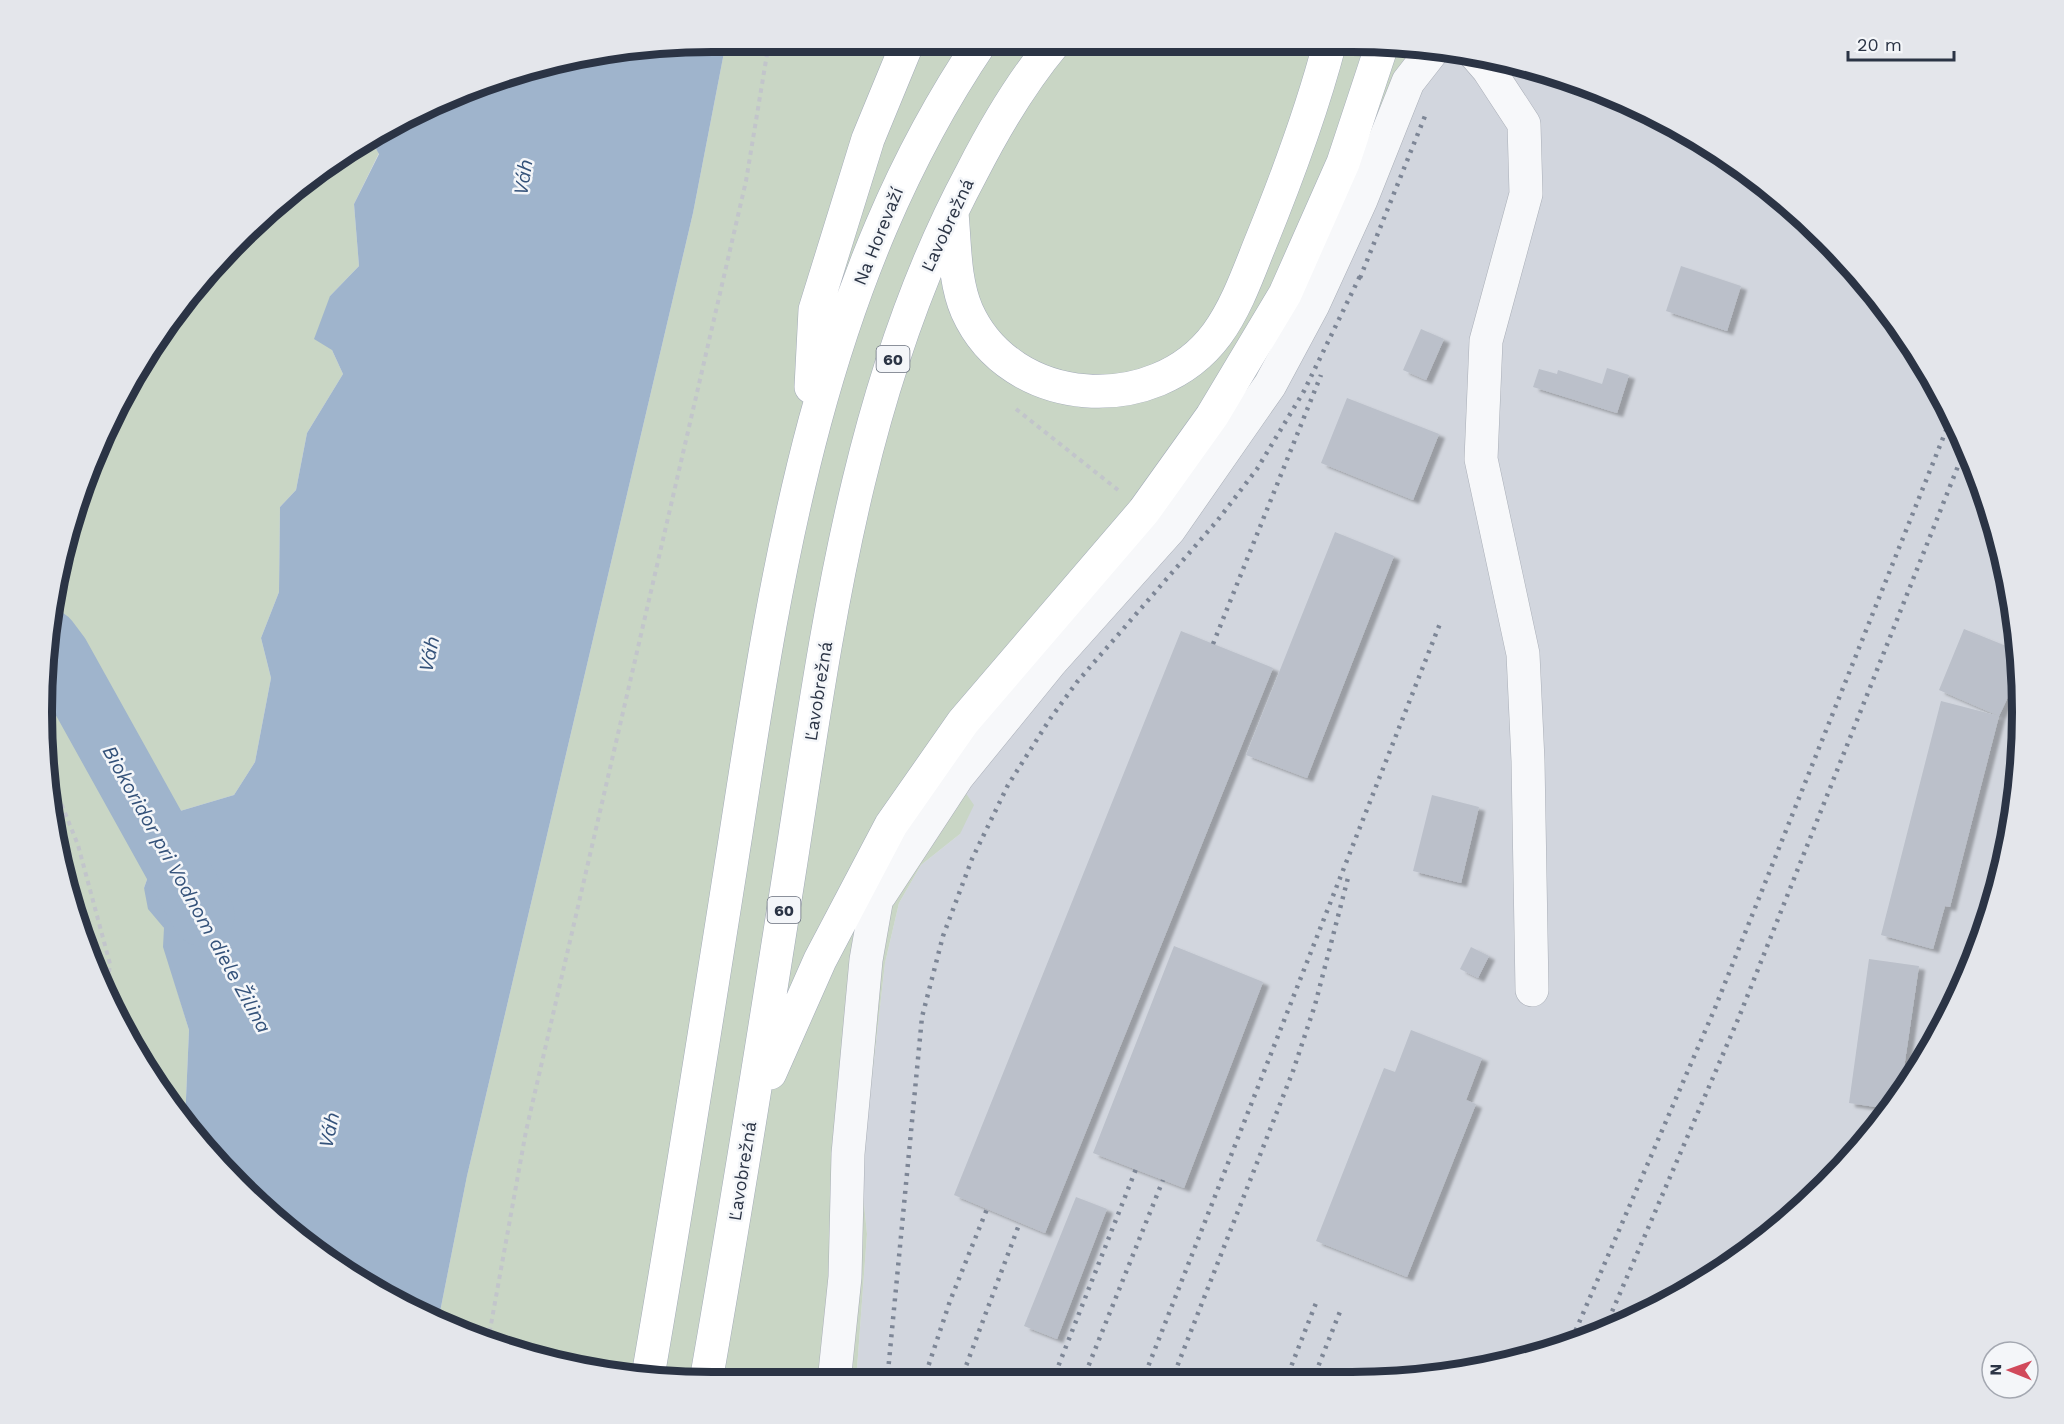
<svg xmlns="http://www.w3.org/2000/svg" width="2064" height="1424" font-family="'Work Sans',sans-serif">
<defs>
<filter id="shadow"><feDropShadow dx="6" dy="4" stdDeviation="1.5" flood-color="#0004"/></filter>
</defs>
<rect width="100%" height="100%" fill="#e4e7ec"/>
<path fill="#d2d6de" d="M1425,49L1482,55L1568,78L1687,132L1826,238L1909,340L1971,456L2009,582L2022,712L2009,843L1971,969L1909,1085L1826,1186L1760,1244L1649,1313L1482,1369L1352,1382H856L867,1234L861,1173L885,963L899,903L921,865L960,834L965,792Z"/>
<path fill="#c9d6c5" d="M726,42H1352L1425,49L1363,226L1058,671L965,792L974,805L960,834L921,865L899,903L885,963L861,1173L867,1234L856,1382H712L581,1369L455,1331L438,1322L467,1176L693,213Z
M370,139L379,153L354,204L359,266L330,296L332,350L343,374L307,433L296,490L280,507L279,592L261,638L271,678L255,762L234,795L170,814L144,888L164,928V947L189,1030L185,1121L155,1085L111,1009L55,842L42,712L48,625L93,455L132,377L208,271L340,155Z"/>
<path fill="#9fb4cc" d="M712,42H726L693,213L467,1176L438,1322L339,1269L238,1186L185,1121L189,1030L163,947L164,928L148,909L144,888L170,814L234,795L255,762L271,678L261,638L279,592L280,507L296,490L307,433L343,374L332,350L314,339L330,296L359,266L354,204L379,154L370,138L455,93L538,65Z"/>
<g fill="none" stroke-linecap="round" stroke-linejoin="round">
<path stroke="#9fb4cc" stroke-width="63" d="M47,640L59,656L203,915"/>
</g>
<path fill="#bbc0ca" filter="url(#shadow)" d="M1681,266L1741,286L1727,331L1666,311Z
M1421,329L1444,339L1426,380L1403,370Z
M1607,368L1629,375L1617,413L1533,387L1539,369L1557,374L1558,370L1602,384Z
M1347,398L1439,434L1413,500L1321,463Z
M1335,532L1394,556L1307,778L1246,755Z
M1964,629L2016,650L2019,681L2016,680L1999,716L1950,907L1945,906L1933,949L1881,935L1941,701L1999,716L1939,690Z
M1181,631L1273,668L1045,1233L954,1195Z
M1432,795L1479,807L1461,883L1413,871Z
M1174,946L1263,982L1184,1188L1093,1153Z
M1471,947L1489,956L1478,978L1460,969Z
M1869,959L1919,966L1900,1095L1889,1109L1849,1103Z
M1411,1030L1482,1058L1466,1100L1476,1104L1407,1277L1316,1241L1384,1068L1395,1072Z
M1076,1197L1107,1209L1057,1339L1024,1326Z"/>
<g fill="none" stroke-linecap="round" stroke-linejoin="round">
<defs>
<path id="minor" d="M1475,54L1488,69L1524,124L1526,194L1486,341L1481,459L1523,654L1528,761L1532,990
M880,895L958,776L1050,663L1169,530L1270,385L1313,305L1361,200L1408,82L1433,50
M834,1382L845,1277L848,1154L866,960L879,886"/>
<path id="major" d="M952,213C955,245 954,281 967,311C1011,409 1155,418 1217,334C1236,308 1248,274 1260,244C1287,178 1312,111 1330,42
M811,387L815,310L868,139L908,42
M770,1073L820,960L891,825L963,722L1144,511L1212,416L1285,294L1343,163L1382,45
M648,1376C679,1197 707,1018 735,840C778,561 820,280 981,42
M706,1381C736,1211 763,1040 790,868C827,631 857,386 972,172C995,127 1022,81 1055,42"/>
</defs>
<use href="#minor" stroke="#a9aeb7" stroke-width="34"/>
<use href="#major" stroke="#a3abb8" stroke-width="34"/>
<path stroke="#c2c5cb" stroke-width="4" stroke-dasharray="4.5 4.5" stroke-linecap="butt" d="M1016,409L1118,490
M48,771L78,845L110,964L106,994
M488,1341L526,1131L746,181L769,42"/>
<use href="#minor" stroke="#f7f8fa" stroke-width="33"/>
<use href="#major" stroke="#fff" stroke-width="33"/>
<path stroke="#7d8696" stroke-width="4.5" stroke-dasharray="3 6" stroke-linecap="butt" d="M1360,278L1425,116
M1213,644L1321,375
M1605,1328L1739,1017L1966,446
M1572,1339L1715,1008L1951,418
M887,1382L922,1017L943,936L972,859L1008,785L1050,719L1077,682L1217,521L1257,469L1304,391L1362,272
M923,1382L950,1301L987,1209
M960,1382L1020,1222
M1052,1382L1136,1169
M1082,1382L1163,1180
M1142,1382L1441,621
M1171,1382L1293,1071L1315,1005L1349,874
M1285,1382L1316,1303
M1312,1382L1341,1309"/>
</g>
<g text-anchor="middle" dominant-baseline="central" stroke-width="5" stroke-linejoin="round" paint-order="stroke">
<g fill="#f4f6f9" stroke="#676e7b" stroke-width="1.5">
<rect x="876.5" y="346" width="33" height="26" rx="4.5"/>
<rect x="767.5" y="897" width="33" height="26" rx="4.5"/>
</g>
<g font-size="16" font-weight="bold" fill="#2b3445">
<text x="893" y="359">60</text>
<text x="784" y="910">60</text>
</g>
<g font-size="18" fill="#2b3445" stroke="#f4f6f9">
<text transform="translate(947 225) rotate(-65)">Ľavobrežná</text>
<text transform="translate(878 236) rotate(-68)">Na Horevaží</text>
<text transform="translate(818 691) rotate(-81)">Ľavobrežná</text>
<text transform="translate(742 1171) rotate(-81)">Ľavobrežná</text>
</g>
<g font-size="20" font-style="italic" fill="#34527a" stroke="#f4f6f9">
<text transform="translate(523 177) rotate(-81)">Váh</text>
<text transform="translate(429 654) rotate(-78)">Váh</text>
<text transform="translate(187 889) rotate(61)">Biokoridor pri Vodnom diele Žilina</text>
<text transform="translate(329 1130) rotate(-78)">Váh</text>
</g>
</g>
<path d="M0 0H2064V1424H0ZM712 52H1352A660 660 0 0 1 2012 712V712A660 660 0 0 1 1352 1372H712A660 660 0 0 1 52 712V712A660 660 0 0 1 712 52Z" fill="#e4e6eb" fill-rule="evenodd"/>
<path fill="none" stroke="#2b3445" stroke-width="8" d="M712 52H1352A660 660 0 0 1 2012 712V712A660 660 0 0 1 1352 1372H712A660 660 0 0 1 52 712V712A660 660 0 0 1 712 52Z"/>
<g transform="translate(2010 1370) rotate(271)"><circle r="28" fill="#f4f6f9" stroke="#a4a8b1" stroke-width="1.5"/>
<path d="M0-4.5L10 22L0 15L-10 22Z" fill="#d1495b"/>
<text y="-9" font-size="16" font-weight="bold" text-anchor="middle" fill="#2b3445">N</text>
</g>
<path d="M1848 51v9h106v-9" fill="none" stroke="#2b3445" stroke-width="3"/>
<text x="1857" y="51" font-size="18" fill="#2b3445" stroke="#f4f6f9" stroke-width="4.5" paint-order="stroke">20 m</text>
</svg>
